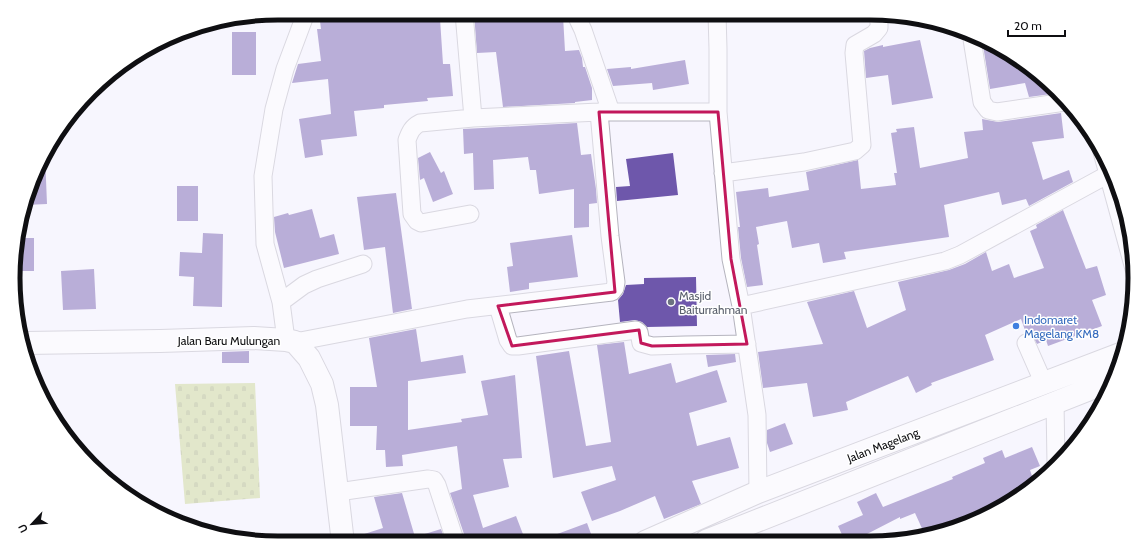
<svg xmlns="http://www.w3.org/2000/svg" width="1148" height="556" font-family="Cabin,sans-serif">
<defs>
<pattern id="cemetery-stones" width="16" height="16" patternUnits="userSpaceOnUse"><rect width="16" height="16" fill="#c7d48f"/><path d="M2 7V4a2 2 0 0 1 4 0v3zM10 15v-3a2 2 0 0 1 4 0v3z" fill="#aab57a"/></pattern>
</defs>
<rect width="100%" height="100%" fill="#f7f5fe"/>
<path fill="url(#cemetery-stones)" d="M255,383L260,498L185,504L175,384Z"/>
<path fill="#6e57ab" d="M319,13H414L415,21L440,19L443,64H450L453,96L427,98L428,101L384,105V108L354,111L357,136L321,140L323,155L305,158L299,119L331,114L328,79L292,83L298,64L321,61L317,29H321Z
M474,13H549L550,17L563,16L565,51L579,50L582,58L583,67H585L592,88V100L575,102V103L503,107L496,52L477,53Z
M232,32H256V75H232Z
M982,39L1017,58L1049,83L1051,94L1029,97L1025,83L990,89Z
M920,40L933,98L892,105L888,75L866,78L864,51L870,48L883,45V47Z
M685,60L689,84L653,90L652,83L613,86L607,69L631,67V69Z
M1061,113L1064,138L1032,142L1043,180L1069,170L1073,182L1029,206L1026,199L1002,205L999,192L944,205L949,237L844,252L846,259L823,263L819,243L792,248L787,221L756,227L759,244L757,245L763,285L747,287L741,258L738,227H740L736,192L768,188L769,197L809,190L806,172L858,160L861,189L896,185L894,173H897L891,133L897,132L896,129L914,127L920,168L968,158L964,132L983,130L982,119L998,122Z
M577,123L581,155L591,154L596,189L597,203L589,204V227L574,228V189L539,194L536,170H530L528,157L493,160L494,189L474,190L473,153L464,154L463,129Z
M430,152L441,173L444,171L453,194L433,202L424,178L420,180L418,158Z
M673,153L678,195L617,201L616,187L630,186L626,159Z
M45,155L47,204L25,205L33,177Z
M177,186H198V221H177Z
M396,193L412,309L393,313L385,247L364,250L357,197Z
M312,209L320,238L334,234L339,254L284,268L275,232L274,217L288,213L289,215Z
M1063,210L1086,269L1097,266L1106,295L1092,300L1102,326L1048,346L1046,340L1037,344L1032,335L1026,333L1021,319L985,335L994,360L931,383L932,385L916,393L908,376L846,402L848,410L825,415L813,417L807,383L763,388L758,352L823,344L807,302L854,291L867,328L906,310L898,282L949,270L965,264L986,252L992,271L1009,264L1014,278L1044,268L1030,231L1037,228L1036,225Z
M203,233L223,234L222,307L193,306L194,277L179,276L180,252L202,253Z
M572,235L578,277L529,283V289L510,292L507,267L513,266L510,243Z
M18,238H34V271H17Z
M94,269L96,309L63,310L61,271Z
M696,277L697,326L647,327L642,322L635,320L620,322L618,300L623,294L626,285L644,284V278Z
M416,329L421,362L463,355L466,373L408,381V430L462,422L461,419L488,415L481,381L515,375L522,458L503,459L509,487L473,495L483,528L516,516L526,542H462L464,539V534L450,493L462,489L457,446L402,455L403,466L386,467L385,450H376L377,426H350V387H377L369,338Z
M624,342L629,374L671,363L676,383L717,370L727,402L689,413L697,446L730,437L739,468L692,481L701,504L664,519L655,496L620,511L592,521L581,492L616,480L612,466L553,478L536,356L569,351L586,446L611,442L597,345Z
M249,351V363H222V352Z
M735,354L736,362L708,367L706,355Z
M785,423L793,444L770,452L767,443V430Z
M1032,447L1040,466L1030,470L1035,485L1032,488L972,523L925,535L915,513L900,519V517L867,534L870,541H845L838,526L863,515L857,502L876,493L883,507L953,479L952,477L985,463L983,458L1002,450L1005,458Z
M402,493L415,537L441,529L446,542L355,543V537L383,528L374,497Z
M587,523L594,542H541V540Z"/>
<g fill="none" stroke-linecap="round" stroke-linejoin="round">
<defs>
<path id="street" d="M464,13L473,118
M575,13L583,30L611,112
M717,13L718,49V112L731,259L741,306L757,415L758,492
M971,33L982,102L988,110L997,112L1065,102L1068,103
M1102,152L1134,269
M723,173L804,162L855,151L862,145L854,53L855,45L874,34L879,28V14
M470,214L421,223L417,221L412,214L407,140C410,132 412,127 420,123L473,118L599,112H718
M281,302L304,285L317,279L363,264
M498,306L508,340L512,346H518L636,330L639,332L641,343L652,346L685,345L747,344
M741,306L945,261L960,255L1107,175
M286,340L281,302L265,244L263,176L274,109L285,69L306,13
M295,342L467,309L612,292L615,288L616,282L610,236L599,112
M1026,343L1044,384
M1055,402L1056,464
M338,492L428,479L434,480L437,485L454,537"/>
<path id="secondary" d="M25,343L160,341L254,338L286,340L295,342L309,358L322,384L327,405L343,543"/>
<path id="highway" d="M706,541L1115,379
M645,542L758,492L1123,353"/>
</defs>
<use href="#street" stroke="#b5b4be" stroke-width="19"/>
<use href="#secondary" stroke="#b5b4be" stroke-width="24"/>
<use href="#highway" stroke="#b5b4be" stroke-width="24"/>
<use href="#street" stroke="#fff" stroke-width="17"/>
<use href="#secondary" stroke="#fff" stroke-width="22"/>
<use href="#highway" stroke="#fff" stroke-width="22"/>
</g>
<path d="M0 0H1148V556H0ZM599,112H718L731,259L747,344L652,346L641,343L639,330L512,346L498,306L615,292Z" fill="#f7f5fe" fill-opacity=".55" fill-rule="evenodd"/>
<path fill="none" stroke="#c2185b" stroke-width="3" stroke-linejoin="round" d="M599,112H718L731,259L747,344L652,346L641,343L639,330L512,346L498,306L615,292Z"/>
<circle fill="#6b7280" stroke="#fff" stroke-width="1.5" cx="671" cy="302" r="4"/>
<circle fill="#3f7fe0" stroke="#fff" stroke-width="1.5" cx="1016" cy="326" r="4"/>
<g text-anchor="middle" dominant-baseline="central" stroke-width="3" stroke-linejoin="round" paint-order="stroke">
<g font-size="12" fill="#5b616d" stroke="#fff" text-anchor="start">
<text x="679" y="295">Masjid<tspan x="679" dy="14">Baiturrahman</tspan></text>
</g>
<g font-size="12" fill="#366cbe" stroke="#fff" text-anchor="start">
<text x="1024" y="319">Indomaret<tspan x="1024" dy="14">Magelang KM8</tspan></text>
</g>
<g font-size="12" fill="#0f0f12" stroke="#fff">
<text x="229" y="340">Jalan Baru Mulungan</text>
<text transform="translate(883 445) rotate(-21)">Jalan Magelang</text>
</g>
</g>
<path d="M0 0H1148V556H0ZM278 20H870A258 258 0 0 1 1128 278V278A258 258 0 0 1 870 536H278A258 258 0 0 1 20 278V278A258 258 0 0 1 278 20Z" fill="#fff" fill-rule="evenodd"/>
<path fill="none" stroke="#0f0f12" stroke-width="5" d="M278 20H870A258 258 0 0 1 1128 278V278A258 258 0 0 1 870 536H278A258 258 0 0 1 20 278V278A258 258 0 0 1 278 20Z"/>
<g transform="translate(32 524) rotate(244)" stroke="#ffffff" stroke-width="3" paint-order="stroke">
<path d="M0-3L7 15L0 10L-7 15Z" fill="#0f0f12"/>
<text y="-6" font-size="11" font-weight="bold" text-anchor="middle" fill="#0f0f12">U</text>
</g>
<path d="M1008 30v6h57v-6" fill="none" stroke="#0f0f12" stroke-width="2"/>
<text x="1014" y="30" font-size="12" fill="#0f0f12" stroke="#ffffff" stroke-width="3" paint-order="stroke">20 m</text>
</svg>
